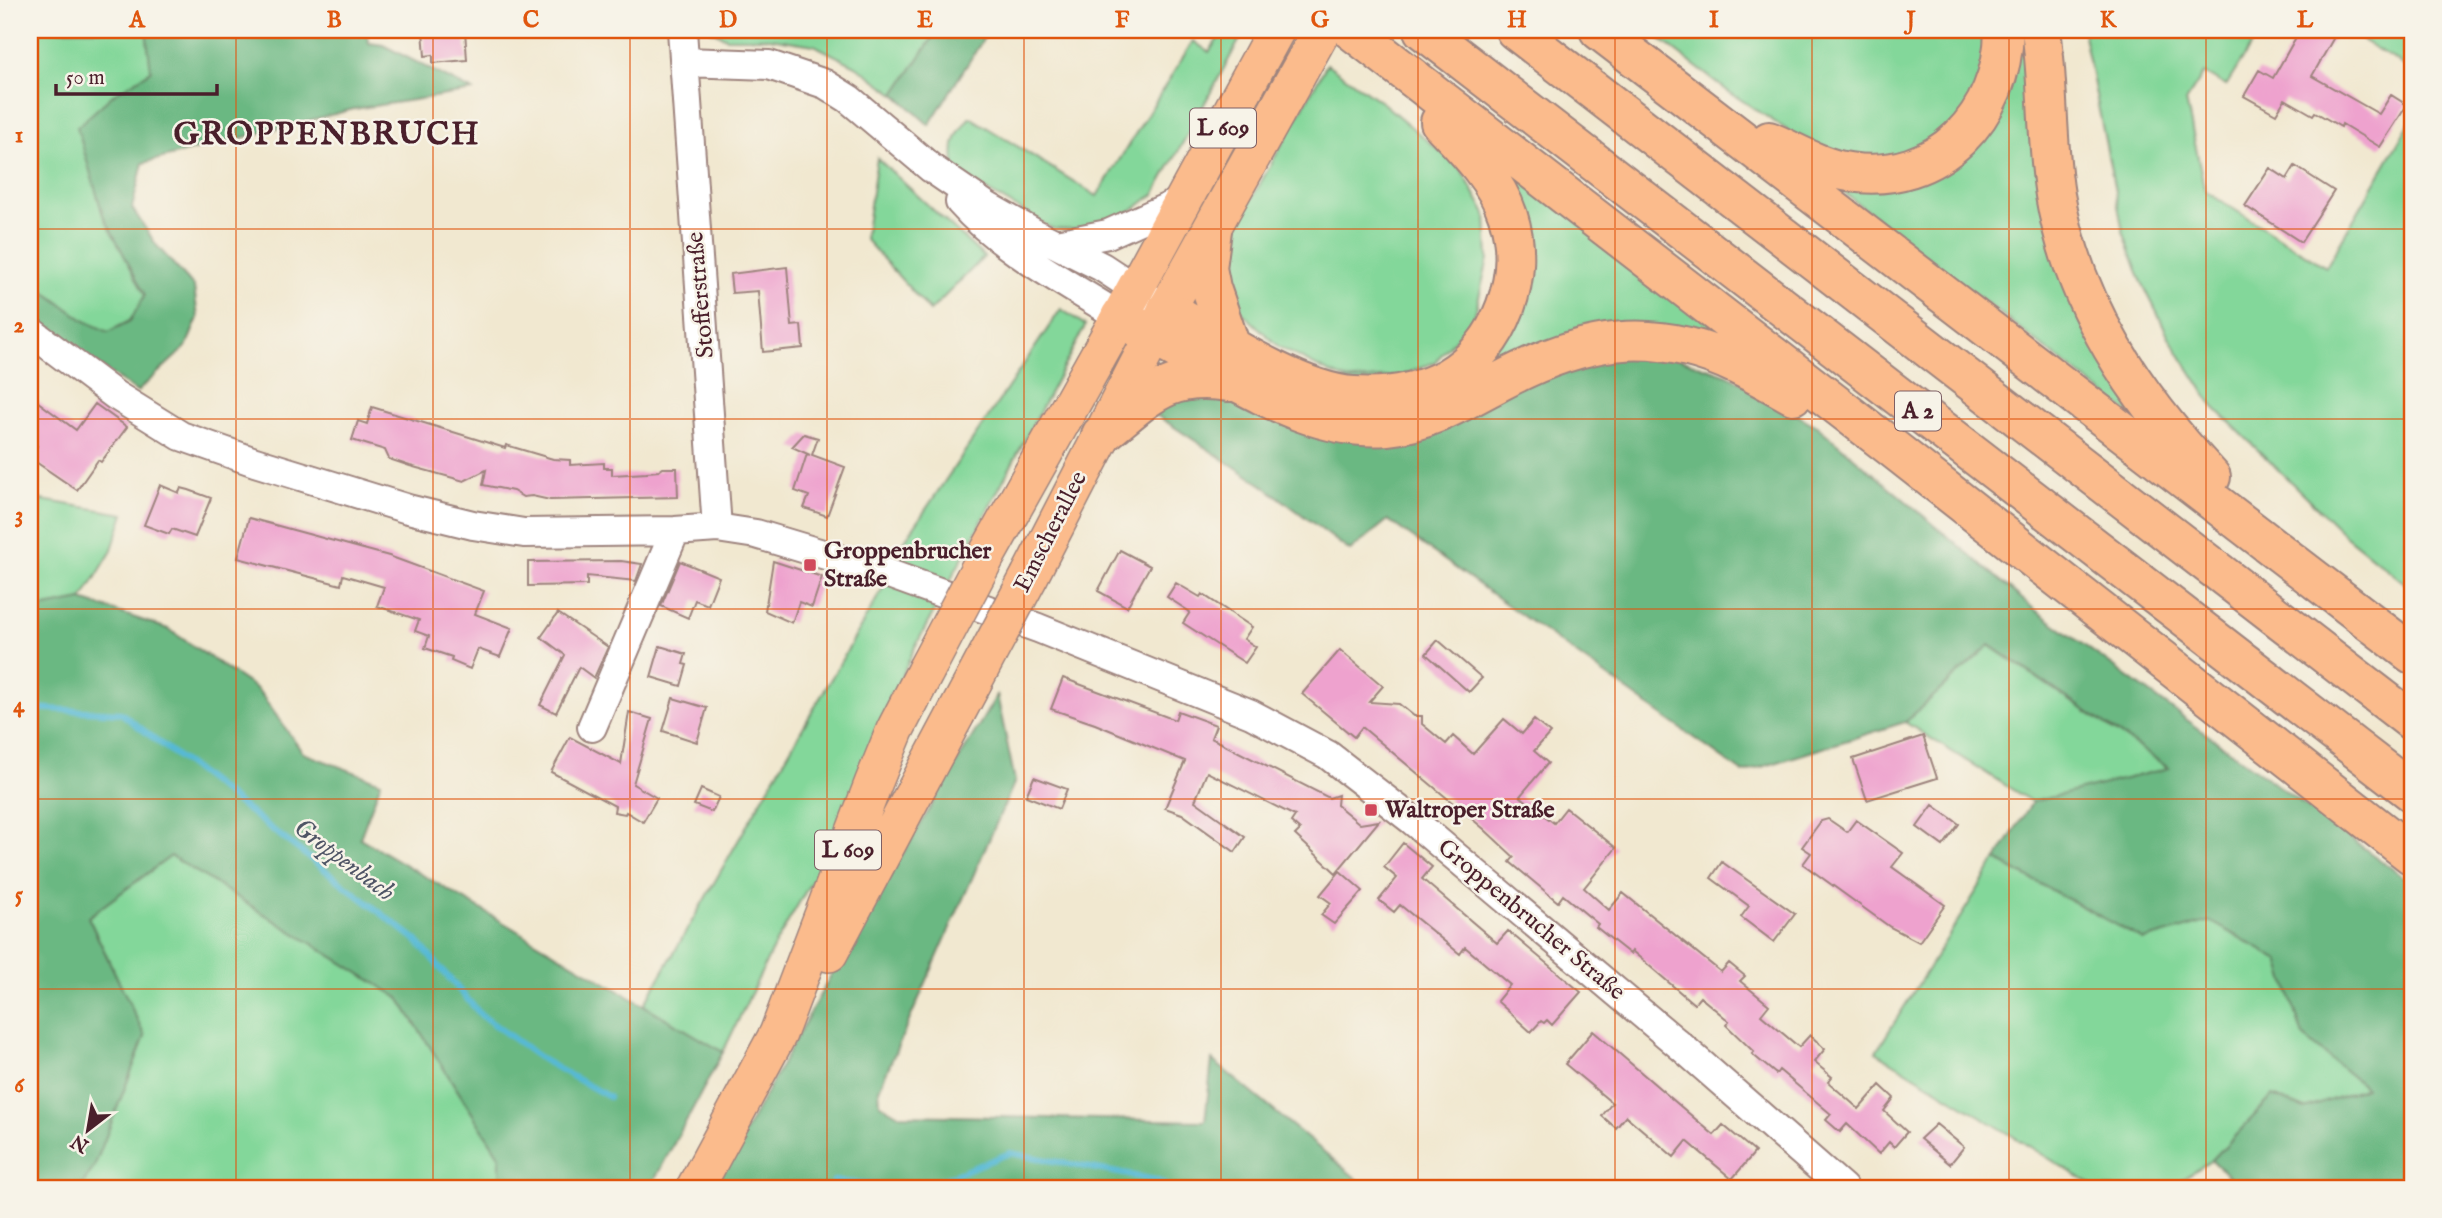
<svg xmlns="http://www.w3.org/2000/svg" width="2442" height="1218" font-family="'IM FELL English',serif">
<rect width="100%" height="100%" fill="#f7f3e8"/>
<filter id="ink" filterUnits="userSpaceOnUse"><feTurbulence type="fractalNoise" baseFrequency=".0143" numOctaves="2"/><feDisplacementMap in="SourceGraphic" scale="14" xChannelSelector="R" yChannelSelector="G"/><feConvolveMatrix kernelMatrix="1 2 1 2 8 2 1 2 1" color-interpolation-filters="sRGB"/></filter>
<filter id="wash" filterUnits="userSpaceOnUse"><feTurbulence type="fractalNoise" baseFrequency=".00686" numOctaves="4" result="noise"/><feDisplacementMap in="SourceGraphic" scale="28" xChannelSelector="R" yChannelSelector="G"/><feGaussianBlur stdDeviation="1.57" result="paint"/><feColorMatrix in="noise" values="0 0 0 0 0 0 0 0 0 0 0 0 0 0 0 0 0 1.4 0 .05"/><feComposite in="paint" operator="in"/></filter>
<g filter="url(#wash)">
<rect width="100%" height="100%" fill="#f1e8d0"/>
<path fill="#83d79a" stroke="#667b62" stroke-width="2" d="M30,30H146L152,71L114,94L103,215L146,295L130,321L108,333L85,321L30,281Z
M710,30H938L895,94L856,66L814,45L770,38H726Z
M1224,30H1245L1154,195L1116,221L1084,230L1053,229L955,172C951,146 953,137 970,117L1097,196L1193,41L1209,52Z
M1648,30H2021L2045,201L2143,424L1821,175L1787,130L1729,92Z
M2083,30H2261L2226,86L2204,73L2186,101L2205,191L2326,267L2412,119V589L2345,535L2213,406L2170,339L2139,276L2123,231Z
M2345,30H2412V70Z
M1327,64L1384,104L1461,169L1486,214L1488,259L1474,318L1435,362L1387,382H1355L1330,373L1279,347L1231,302L1218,259Z
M877,158L984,257L930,311L865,239Z
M1508,158L1727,330L1659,328L1472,380L1523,221Z
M1061,309L1085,325L1084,328L913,651L883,719L838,835L773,948L723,1052L644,1005L887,581L889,564Z
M30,498L124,514L111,552L82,600L30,610Z
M1989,645L2170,769L2032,802L1905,722Z
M171,856L399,998L500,1157V1188H80L94,1167L145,1036L88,917Z
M1996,860L2143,940L2210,921L2279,960L2303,1036L2366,1088L2305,1109L2273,1096L2212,1160L2168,1188H2097L1876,1052Z"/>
<path fill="#6ab882" stroke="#5a6c56" stroke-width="2" d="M146,30H365L369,43L383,45L473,91L354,109L143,163L132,208L157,246L194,287L198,318L186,347L137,392L30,318V281L85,321L108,332L130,321L145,295L103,215L77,127L114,94L151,71Z
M938,30H989L929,125L895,94Z
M1659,352L1728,375L1818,427L2034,609L2412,883V1188H2240L2212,1160L2273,1096L2305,1109L2366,1088L2303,1036L2279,960L2210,921L2144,940L1996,860L2032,802L2169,768L1990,645L1905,722L1743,773L1388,520L1350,551L1264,486L1153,413L1185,394L1577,362Z
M82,600L168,629L258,690L303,753L381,782L360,838L723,1052L650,1188H500V1157L399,998L171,856L88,917L145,1036L94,1167L80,1188H30V610Z
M997,695L1015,781L879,1089L880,1104L899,1115L1205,1121L1212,1060L1368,1188H714L831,975Z"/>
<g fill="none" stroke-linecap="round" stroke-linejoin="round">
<path stroke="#57b9d5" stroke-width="6" d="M30,708L121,713L416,940L481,1015L543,1060L609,1097
M834,1181L903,1188
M921,1188L1010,1153L1156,1180L1171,1188"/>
</g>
<g id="blocks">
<path fill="#eea2ce" d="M465,30L467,60L433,63V55L425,56L423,31Z
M2300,30H2338L2312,76L2379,114L2391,95L2407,105L2380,147L2342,124L2341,127L2315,112L2313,115L2285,99L2276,114L2244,96L2259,70L2273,78Z
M2295,166L2334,191L2301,242L2245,206L2270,168L2287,179Z
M787,267L792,326L801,325L803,348L763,352L758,291L732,293L730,274Z
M30,396L76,430L95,404L127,427L101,462L98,460L77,490L30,458L37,446L30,440Z
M372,407L505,448L506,445L553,459L570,460V465L604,463V468H612V475L647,473V472L659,471L663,468H677L678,497L550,500L532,496L523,497L513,491L483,485L486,470L464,481L410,466L389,459L385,450L352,440L358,421L367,424Z
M804,434L818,438L812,455L845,467L827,516L804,508L809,496L795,491L807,454L810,455L792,447Z
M160,485L179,493L181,488L189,490L211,498L195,537L172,529L169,534L144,525Z
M249,518L389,556L484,591L475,614L512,628L500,657L478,649L470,669L451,661L452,657L425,648L429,636L415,631L419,620L377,606L384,587L343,575L341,585L238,558Z
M1120,550L1150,566L1127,607L1098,591Z
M621,561L642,564L636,581L587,576V585L528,586V562Z
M680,561L719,577L708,605L695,600L688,618L661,606Z
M773,561L822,577L812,607L799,602L792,623L765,611Z
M1176,583L1200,597L1202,594L1252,627L1244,639L1256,647L1245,663L1183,623L1190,612L1167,597Z
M558,613L608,647L594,678L579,667L556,713L540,705L565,655L541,637Z
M1438,640L1482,678L1469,692L1426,654Z
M660,646L686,654L683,664L687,665L681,686L651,677Z
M1340,650L1383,686L1369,702L1399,704L1414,716H1422V724L1446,744L1453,736L1473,754L1504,719L1522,734L1534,720L1550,733L1534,751L1548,763L1520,796L1554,823L1566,808L1616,848L1584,888L1609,910L1623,893L1721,972L1729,963L1745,976L1740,981L1769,1005L1761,1015L1799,1047L1810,1035L1825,1049L1814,1062L1832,1077L1828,1082L1859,1109L1880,1085L1894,1098L1884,1111L1907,1132L1894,1147L1889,1142L1879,1154L1847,1124L1840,1132L1826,1120L1831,1114L1779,1070L1776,1074L1752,1054L1754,1052L1726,1025L1729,1021L1700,997L1694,1004L1632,951L1630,954L1596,927L1598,924L1563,895L1558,902L1510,862L1514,857L1484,829L1362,727L1354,737L1302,694Z
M1063,678L1175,720L1178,711L1216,725L1211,738L1329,798L1338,795L1337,805L1360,824L1379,821L1336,873L1295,835L1300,830L1291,822L1295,816L1207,772L1195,801L1245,837L1235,852L1182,814L1165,808L1185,761L1095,724L1051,709Z
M673,698L707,708L697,742L663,731Z
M629,712L652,719L633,784L657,798L643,822L626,812L625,814L614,812L615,806L551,772L570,737L621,764Z
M1923,736L1937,778L1867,800L1853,759Z
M1034,777L1067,789L1059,809L1026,796Z
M701,789L719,797L712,812L694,805Z
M1933,805L1959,824L1943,846L1917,827Z
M1828,819L1847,832L1856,820L1903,853L1892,867L1945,905L1919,942L1890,927L1803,864L1811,853L1802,847L1821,821Z
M1403,843L1432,867L1422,879L1497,943L1508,931L1581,992L1552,1025L1547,1020L1544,1023L1541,1021L1531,1032L1497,1001L1510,985L1465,947L1460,954L1400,905L1394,912L1379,900L1397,878L1384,867Z
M1722,862L1795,914L1774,942L1741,917L1749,906L1711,878Z
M1340,871L1363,891L1334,924L1321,915L1331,903L1320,895Z
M1593,1031L1714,1135L1723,1125L1755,1152L1732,1179L1687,1141L1674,1157L1626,1116L1616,1128L1602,1116L1612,1103L1565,1064Z
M1936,1124L1964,1147L1950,1164L1920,1139Z"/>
</g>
</g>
<g filter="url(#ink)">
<use href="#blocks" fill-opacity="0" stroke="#9e847e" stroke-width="2"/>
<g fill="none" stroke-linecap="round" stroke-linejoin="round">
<defs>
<path id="minor" d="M682,30L717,528
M685,62L769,65L825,84L849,99L931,168L988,207L1032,232L1102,267L1152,300
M960,202C1002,250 1067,283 1120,317
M1056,244L1108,234L1184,200
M30,331L115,395L181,436L255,462L408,509L473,525L524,533L675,531L717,528L756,534L889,574L1038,628L1251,714L1328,755L1412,820L1683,1048L1843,1188
M592,727L675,531"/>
<path id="major" d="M984,560L1120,317L1276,30
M1030,575L1167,309L1322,30
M829,953L956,714
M695,1188L778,1034L873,784L895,730L926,670"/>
<path id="highway" d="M1351,30L1891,447L2412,855
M1423,30L2412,792
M1515,30L2412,721
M1599,30L2412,654
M2041,30C2049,84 2046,141 2055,195C2074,306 2136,397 2211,477
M1769,141C1795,152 1820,168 1849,172C1938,186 2003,115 2004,30
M1212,230L1207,268L1211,288L1231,347
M1167,309C1215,337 1299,393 1354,396C1385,398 1419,393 1447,378C1502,346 1527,275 1508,216C1496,179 1466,149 1440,122
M1120,317C1151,335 1182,352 1213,369C1267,398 1323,431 1387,426C1427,423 1465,400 1499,382C1580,338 1652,324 1737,365C1756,374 1775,385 1793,395
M1101,435C1148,398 1165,372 1229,382"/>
</defs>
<use href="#minor" stroke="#9e847e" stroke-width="32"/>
<use href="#major" stroke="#9e847e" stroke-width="40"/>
<use href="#highway" stroke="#9e847e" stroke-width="42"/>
<use href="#minor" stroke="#fff" stroke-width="28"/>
<use href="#major" stroke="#fbbb8c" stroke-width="37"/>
<use href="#highway" stroke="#fbbb8c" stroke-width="38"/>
<defs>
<path id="major-bridge" d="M926,670L984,560
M956,714L1030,575"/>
</defs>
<use href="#major-bridge" stroke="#9e847e" stroke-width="40" stroke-linecap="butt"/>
<use href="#major-bridge" stroke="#fbbb8c" stroke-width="37"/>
</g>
</g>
<path fill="none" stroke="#e0560e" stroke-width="2" stroke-opacity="0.55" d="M236,30V1188M433,30V1188M630,30V1188M827,30V1188M1024,30V1188M1221,30V1188M1418,30V1188M1615,30V1188M1812,30V1188M2009,30V1188M2206,30V1188M30,229H2412M30,419H2412M30,609H2412M30,799H2412M30,989H2412"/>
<g fill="#d1495b" stroke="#f7f3e8" stroke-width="2.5">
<rect x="803" y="558" width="14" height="14" rx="3.5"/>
<rect x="1364" y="803" width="14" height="14" rx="3.5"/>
</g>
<g text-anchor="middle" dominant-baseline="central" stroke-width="5" stroke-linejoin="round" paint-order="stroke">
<g fill="#f7f3e8" stroke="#7e5f64" stroke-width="2">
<rect x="1190" y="108.5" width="66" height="39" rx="5"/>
<rect x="1895" y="391.5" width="46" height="39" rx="5"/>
<rect x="815" y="830.5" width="66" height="39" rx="5"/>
</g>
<g font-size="23" font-weight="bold" fill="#4a1f2b">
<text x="1223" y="128">L 609</text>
<text x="1918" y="411">A 2</text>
<text x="848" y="850">L 609</text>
</g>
<g font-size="24" fill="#4a1f2b" stroke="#f7f3e8">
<text transform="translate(701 295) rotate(-95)">Stofferstraße</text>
<text transform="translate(1051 532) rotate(-63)">Emscherallee</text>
<text transform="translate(1531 920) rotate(40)">Groppenbrucher Straße</text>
</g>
<g font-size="24" font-weight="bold" fill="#4a1f2b" stroke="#f7f3e8" text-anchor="start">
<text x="824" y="551">Groppenbrucher<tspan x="824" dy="28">Straße</tspan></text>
<text x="1385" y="810">Waltroper Straße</text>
</g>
<g font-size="26" font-style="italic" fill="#4f5566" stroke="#f7f3e8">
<text transform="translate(344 860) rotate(37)">Groppenbach</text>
</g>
<g font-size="32" font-weight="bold" letter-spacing="2" fill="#4a1f2b" stroke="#f7f3e8">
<text x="327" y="135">GROPPENBRUCH</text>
</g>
</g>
<rect width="2442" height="1218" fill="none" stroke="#f7f3e8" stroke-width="77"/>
<g transform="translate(88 1130) rotate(211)" stroke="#f7f3e8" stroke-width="5" paint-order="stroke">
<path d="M0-5L12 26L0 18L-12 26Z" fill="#4a1f2b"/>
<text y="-10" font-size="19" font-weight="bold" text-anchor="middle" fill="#4a1f2b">N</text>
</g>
<path d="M56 84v10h161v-10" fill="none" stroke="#4a1f2b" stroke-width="3.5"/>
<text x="66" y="84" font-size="21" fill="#4a1f2b" stroke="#f7f3e8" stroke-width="5" paint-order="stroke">50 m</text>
<rect x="38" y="38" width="2366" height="1142" fill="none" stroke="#e0560e" stroke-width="2.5"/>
<g font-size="23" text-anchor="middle" font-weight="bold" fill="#e0560e">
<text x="137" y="27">A</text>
<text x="334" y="27">B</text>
<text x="531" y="27">C</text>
<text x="728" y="27">D</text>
<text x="925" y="27">E</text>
<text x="1122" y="27">F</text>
<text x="1320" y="27">G</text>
<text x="1517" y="27">H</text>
<text x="1714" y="27">I</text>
<text x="1911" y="27">J</text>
<text x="2108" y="27">K</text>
<text x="2305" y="27">L</text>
<text x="19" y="142">1</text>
<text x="19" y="332">2</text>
<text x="19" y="522">3</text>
<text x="19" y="712">4</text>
<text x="19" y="902">5</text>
<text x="19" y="1092">6</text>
</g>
</svg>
